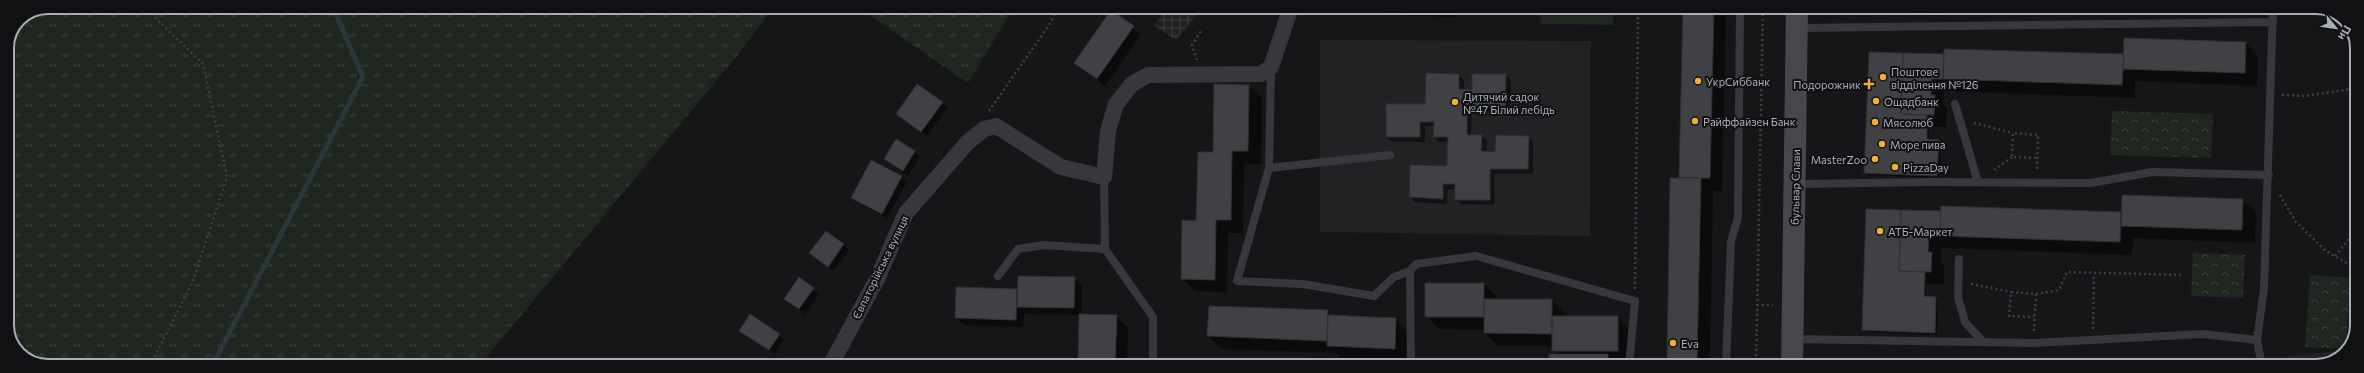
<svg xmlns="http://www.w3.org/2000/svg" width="2364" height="373" font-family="Commissioner,sans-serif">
<defs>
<pattern id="industrial-grid" width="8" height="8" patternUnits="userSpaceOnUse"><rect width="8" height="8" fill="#222225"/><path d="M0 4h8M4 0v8" fill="none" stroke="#3f3f43"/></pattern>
<pattern id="grass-tufts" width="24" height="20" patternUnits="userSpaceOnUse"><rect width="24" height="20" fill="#1e261f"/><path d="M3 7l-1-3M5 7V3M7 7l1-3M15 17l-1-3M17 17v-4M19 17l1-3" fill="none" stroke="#3c433d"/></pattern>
<pattern id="park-crowns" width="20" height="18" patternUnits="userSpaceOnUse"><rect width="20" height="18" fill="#1e261f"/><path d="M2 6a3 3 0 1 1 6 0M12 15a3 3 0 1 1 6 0" fill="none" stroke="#3c433d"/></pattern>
</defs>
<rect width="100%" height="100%" fill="#161618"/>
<path fill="#222225" d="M1320,40L1591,41L1590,236L1320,232Z
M2346,350L2343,356L2315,366H2280L2281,357Z"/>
<path fill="url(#industrial-grid)" d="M1166,7H1203L1176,40L1155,26Z"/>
<path fill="url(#grass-tufts)" d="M49,7H774L736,57L479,366H43L19,354L7,330V49L19,19Z
M858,7H1014L968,83Z"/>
<path fill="url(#park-crowns)" d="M2112,111L2213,114L2211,158L2110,155Z
M2193,253L2245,255L2243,298L2191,296Z
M2310,275L2351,278L2346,349L2305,347Z"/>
<path fill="#1e261f" d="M1540,7H1613V25L1541,24Z"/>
<path fill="#0007" d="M1327,7H1456V17L1334,14Z
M1684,7H1726L1722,191H1713L1710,366H1673L1668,361L1680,179Z
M1869,7H1943V16L1871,14Z
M1111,11L1141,34L1105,86L1075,62Z
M2246,43L2258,56L2257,86L2135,81V98L1944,91L1943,105L1947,108L1946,127H1929V140L1938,141L1941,143L1939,178L1868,175L1865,173L1870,53L2125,56Z
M1458,75L1464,80V90L1473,91L1506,75L1511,80L1510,112H1472L1471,136H1482L1487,141L1486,152L1496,153L1528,137L1533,142V174H1494L1495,205L1461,204L1456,199V189H1448L1447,204L1415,202L1410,197L1448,167L1449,142H1439L1434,137L1435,126H1425V142H1392L1387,137L1426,105Z
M1249,86L1262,98L1261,164H1244L1243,233H1228L1227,292L1195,291L1182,279L1214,153Z
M942,103L947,108L927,136L897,114Z
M896,141L920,157L908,176L885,159Z
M902,177L907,182L887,218L857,202L852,197Z
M2123,196L2243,200L2256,213L2255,243L2133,238L2132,255L1941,248V262L1944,266V284H1926V297L1936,298L1938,300L1937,335L1865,332L1863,330L1867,210L1942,212V207L2122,213Z
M826,232L849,250L833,271L811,253Z
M1074,278L1082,286L1081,315L1116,316L1128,327L1127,366H1079L1080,315L1024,314L1023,327L963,325L956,318L957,288L1018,290Z
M799,279L819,294L805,314L785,299Z
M1484,284L1497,297V300H1552L1565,313V317H1618L1631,330V364L1550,366L1557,355L1553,351V346H1498L1485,333V330L1439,329L1426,316Z
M1328,311L1333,317L1395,319L1408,332L1407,361L1340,358L1335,353L1221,349L1208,336Z
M740,331L779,334L784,339L775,354Z"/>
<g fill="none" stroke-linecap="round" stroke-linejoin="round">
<path stroke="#2c353c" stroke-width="5" d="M212,366L363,77L333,7"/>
</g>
<path fill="#404145" stroke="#303034" d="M1683,7H1714L1710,178H1679Z
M1868,7H1941V14L1868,12Z
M1111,10L1134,26L1097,79L1074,63Z
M2124,38L2246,42L2245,73L2123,69Z
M1944,49L2124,54L2122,85L1943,79Z
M1869,52L1903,53L1901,114L1927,115V139L1939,140L1937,176L1864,173Z
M1903,53L1944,54L1943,79H1932L1931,95H1935L1934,115L1901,114Z
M1426,73L1459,74V89L1472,90V74H1506L1505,108L1467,107V135H1482L1481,151L1495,152L1496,135L1529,136L1528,169H1490V200H1455V184H1443V199L1409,197L1410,165L1447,166L1448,137H1433L1434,122H1420V137H1386V104H1425Z
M917,84L943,102L921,132L896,114Z
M1214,84L1249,85L1248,151H1232L1231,220H1216L1215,280L1181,279L1182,220L1196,221L1198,152H1213Z
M896,139L915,151L903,171L884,159Z
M871,160L902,176L882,214L851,198Z
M1670,178H1701L1697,362L1667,361Z
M2122,195L2243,199L2242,230L2121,226Z
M1941,206L2121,212L2120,242L1940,236Z
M1866,209L1901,210L1899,271L1925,272L1924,296L1936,297L1935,333L1862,330Z
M1901,210L1941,211L1940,236H1929L1928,252H1932L1931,272L1899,271Z
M826,231L844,244L828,267L809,253Z
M1018,276L1075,277L1074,308L1017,307Z
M799,277L814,288L799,309L784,299Z
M1425,283H1484V317H1425Z
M956,287L1017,289L1016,320L955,318Z
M1484,299H1552V334L1484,333Z
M1209,306L1328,310L1327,341L1207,336Z
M750,314L780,334L769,350L739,331Z
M1079,314L1117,315L1115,366H1078Z
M1328,315L1396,318L1395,349L1327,346Z
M1552,316H1618V351H1552Z
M1549,354H1608V366H1549Z
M2125,358L2247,361V366H2125Z"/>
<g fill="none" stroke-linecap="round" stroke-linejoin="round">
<path stroke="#3d3f44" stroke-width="2.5" stroke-dasharray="2 3" stroke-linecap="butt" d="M144,7L203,64L227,177L193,281L150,366
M1197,60L1192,45L1201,31
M2282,95L2306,96L2357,88
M989,111L1049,25L1058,7
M1974,123L2013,133
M2036,158L2012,157L2013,133L2038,135L2037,171
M1994,170L2012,157
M2280,195L2296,222L2326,251L2357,269
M2335,256L2351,237L2357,226
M1971,284L2011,292
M1635,289L1638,7
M2036,294L2059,290L2067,272L2184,275
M1757,305H1773
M2093,329L2094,274
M2034,331L2036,294L2011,292L2009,316L2034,317
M1756,366L1763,7"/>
<path stroke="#37383d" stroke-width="8" d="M1798,28L2273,22
M1271,67L1269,168L1237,281L1303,284L1374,296L1394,277L1410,271
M1955,104L1978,182
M1269,168L1390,155
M1104,177L1105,249L1153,317V366
M1796,184L1933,182L2091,183L2152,172L2269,175
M1959,259L1958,297L1965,322L1984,343
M998,276L1018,249L1044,245L1105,249
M1793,339L2034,343L2203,334L2257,340
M1411,366L1410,271L1416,264L1476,256L1635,301L1629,366
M1726,366L1731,242L1738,217L1740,7
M2262,366L2257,340L2264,288L2273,7"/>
<path stroke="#37383d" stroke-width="16" d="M830,366L877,279L906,213L967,143L984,129L996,126L1061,167L1104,177L1108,131L1116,104L1132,84L1148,75L1261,74L1271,67L1291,7"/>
<path stroke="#45474d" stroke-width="22" d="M1792,366L1797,7"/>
</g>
<g fill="#f2b134" stroke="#111113" stroke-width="1.5">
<circle cx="1883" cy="77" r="4"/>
<circle cx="1698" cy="81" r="4"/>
<path d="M1867 78h4v4h4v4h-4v4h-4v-4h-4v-4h4z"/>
<circle cx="1876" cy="101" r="4"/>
<circle cx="1455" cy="102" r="4"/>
<circle cx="1695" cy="121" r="4"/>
<circle cx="1875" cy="122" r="4"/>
<circle cx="1882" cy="144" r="4"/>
<circle cx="1875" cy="159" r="4"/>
<circle cx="1895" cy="167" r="4"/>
<circle cx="1880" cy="231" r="4"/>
<circle cx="1673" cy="343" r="4"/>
</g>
<g text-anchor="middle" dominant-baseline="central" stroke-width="4" stroke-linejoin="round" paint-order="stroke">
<g font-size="11" fill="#a8adb8" stroke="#111113" text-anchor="start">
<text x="1891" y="71">Поштове<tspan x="1891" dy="13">відділення №126</tspan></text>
<text x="1706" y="81">УкрСиббанк</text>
<text x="1861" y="84" text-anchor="end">Подорожник</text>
<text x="1463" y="96">Дитячий садок<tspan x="1463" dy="13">№47 Білий лебідь</tspan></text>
<text x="1884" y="101">Ощадбанк</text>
<text x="1703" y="121">Райффайзен Банк</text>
<text x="1883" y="122">Мясолюб</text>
<text x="1890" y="144">Море пива</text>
<text x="1867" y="159" text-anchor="end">MasterZoo</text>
<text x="1903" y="167">PizzaDay</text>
<text x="1888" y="231">АТБ-Маркет</text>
<text x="1681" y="343">Eva</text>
</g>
<g font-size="11" fill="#a8adb8" stroke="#111113">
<text transform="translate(1795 187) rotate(-89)">бульвар Слави</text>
<text transform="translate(880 267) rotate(-64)">Євпаторійська вулиця</text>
</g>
</g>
<path d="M0 0H2364V373H0ZM48 14H2316A34 34 0 0 1 2350 48V325A34 34 0 0 1 2316 359H48A34 34 0 0 1 14 325V48A34 34 0 0 1 48 14Z" fill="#111113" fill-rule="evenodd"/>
<path fill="none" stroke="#a8adb8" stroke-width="2" d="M48 14H2316A34 34 0 0 1 2350 48V325A34 34 0 0 1 2316 359H48A34 34 0 0 1 14 325V48A34 34 0 0 1 48 14Z"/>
<g transform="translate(2336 28) rotate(119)" stroke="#111113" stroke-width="3" paint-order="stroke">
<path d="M0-3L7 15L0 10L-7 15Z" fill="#a8adb8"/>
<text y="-6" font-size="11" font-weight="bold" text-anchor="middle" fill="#a8adb8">Пн</text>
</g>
</svg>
